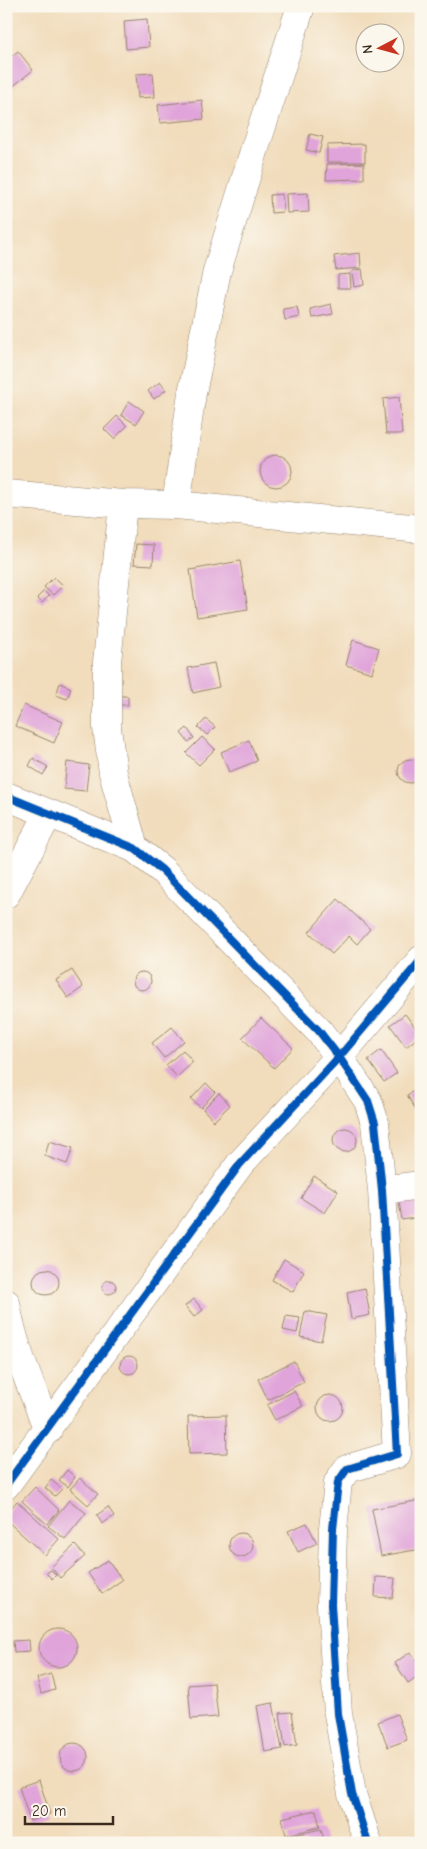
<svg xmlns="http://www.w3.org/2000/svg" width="427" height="1849" font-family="'Comic Neue',sans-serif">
<rect width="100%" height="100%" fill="#fbf7ec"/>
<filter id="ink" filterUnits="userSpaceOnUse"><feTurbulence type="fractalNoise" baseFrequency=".02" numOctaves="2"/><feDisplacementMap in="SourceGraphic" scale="10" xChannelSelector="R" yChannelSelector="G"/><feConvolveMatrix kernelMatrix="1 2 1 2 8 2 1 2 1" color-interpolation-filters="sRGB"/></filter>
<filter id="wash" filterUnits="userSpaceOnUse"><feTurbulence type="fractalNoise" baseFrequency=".0096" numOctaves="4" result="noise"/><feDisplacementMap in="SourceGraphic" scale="20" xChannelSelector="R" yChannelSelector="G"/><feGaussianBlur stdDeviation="1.12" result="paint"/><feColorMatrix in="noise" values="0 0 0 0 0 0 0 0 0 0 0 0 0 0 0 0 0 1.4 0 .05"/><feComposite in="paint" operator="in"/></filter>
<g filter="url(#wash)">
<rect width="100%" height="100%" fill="#f1dcbb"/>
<g id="blocks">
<path fill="#e0a4da" d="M147,19L149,47L126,49L124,21Z
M18,51L33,70L6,92V61Z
M153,73L155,97L138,98L136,74Z
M202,100L204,119L160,123L158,105Z
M310,134L323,137L319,153L306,150Z
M365,144V162H327V145Z
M364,163V179L326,180L327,164Z
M308,193L309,212L287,213L286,194Z
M282,194L283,212L271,213L270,195Z
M360,253L361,268L336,270L334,256Z
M362,269L364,285L354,287L352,271Z
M350,274L351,288H338V275Z
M331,304L333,314L312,318L310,309Z
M297,307L299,317L285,320L283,309Z
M160,382L166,390L154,399L148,391Z
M399,397L402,434H386L383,399Z
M129,401L144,411L136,424L121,415Z
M117,416L127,426L114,439L104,429Z
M260 471a16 16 0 1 1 32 0a16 16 0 1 1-32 0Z
M136,544L154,545L153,565L134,564Z
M240,561L248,609L197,617L190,570Z
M54,577L63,585L53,595L44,587Z
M44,591L49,596L42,603L37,598Z
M353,640L379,648L372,673L346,665Z
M214,663L219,687L193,693L188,668Z
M60,683L71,688L67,699L56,695Z
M116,696H128V705H116Z
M24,705L63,722L54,743L15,726Z
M206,719L215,727L207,735L198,727Z
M187,728L194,738L188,742L181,733Z
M202,737L215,749L199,765L186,753Z
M249,740L257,761L229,772L221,752Z
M33,758L48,767L43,775L29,766Z
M398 771a12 12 0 1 1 24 0a12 12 0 1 1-24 0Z
M67,762L89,765L86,791L64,789Z
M338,899L370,929L357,944L349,936L332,954L309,932Z
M72,970L83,987L68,998L56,980Z
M133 981a9 9 0 1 1 18 0a9 9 0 1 1-18 0Z
M405,1014L421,1035L406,1047L390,1025Z
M261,1018L293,1048L274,1068L242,1038Z
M172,1027L184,1041L164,1058L152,1043Z
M183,1050L193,1062L177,1077L166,1065Z
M381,1050L397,1073L384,1082L368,1060Z
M206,1083L215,1092L201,1108L191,1099Z
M421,1087V1118L407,1095Z
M219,1093L230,1105L214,1121L203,1109Z
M333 1140a12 12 0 1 1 24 0a12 12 0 1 1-24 0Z
M49,1141L73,1148L67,1164L45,1156Z
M314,1176L338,1191L325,1213L301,1198Z
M418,1193L421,1217L402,1220L398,1196Z
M284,1259L304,1271L293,1292L272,1280Z
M33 1282a13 13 0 1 1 26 0a13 13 0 1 1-26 0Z
M102 1287a7 7 0 1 1 14 0a7 7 0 1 1-14 0Z
M365,1288L370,1315L351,1319L347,1292Z
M194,1299L203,1310L194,1317L185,1306Z
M305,1311L327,1315L321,1341L300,1337Z
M286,1316L300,1318L297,1333L283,1330Z
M120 1365a9 9 0 1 1 18 0a9 9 0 1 1-18 0Z
M294,1361L304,1382L268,1400L258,1379Z
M294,1391L303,1406L275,1420L267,1405Z
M317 1408a13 13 0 1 1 26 0a13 13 0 1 1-26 0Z
M226,1415L227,1453L189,1454L188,1416Z
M67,1470L75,1477L68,1487L59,1480Z
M80,1478L98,1494L88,1505L70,1489Z
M51,1480L62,1489L55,1496L45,1488Z
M35,1487L59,1510L47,1524L22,1501Z
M69,1500L86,1513L65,1539L48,1526Z
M421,1500V1549L381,1556L372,1509Z
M17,1501L59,1539L45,1555L6,1520V1514Z
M108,1507L114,1516L102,1524L97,1515Z
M307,1523L317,1543L298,1552L288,1531Z
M229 1545a12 12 0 1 1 24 0a12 12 0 1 1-24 0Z
M75,1545L85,1556L60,1578L51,1567Z
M108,1560L122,1580L102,1594L88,1573Z
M51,1570L56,1575L52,1579L46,1573Z
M376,1577L395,1578L393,1598L375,1597Z
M39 1648a19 19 0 1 1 38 0a19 19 0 1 1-38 0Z
M29,1640L30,1651L14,1652L13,1641Z
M410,1652L421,1668V1674L408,1683L395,1663Z
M51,1674L55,1690L41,1694L37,1678Z
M214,1683L218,1717L191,1719L188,1685Z
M273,1703L282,1749L265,1752L257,1706Z
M292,1712L297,1745L285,1747L280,1713Z
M397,1714L407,1740L388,1747L378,1722Z
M60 1757a14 14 0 1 1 28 0a14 14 0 1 1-28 0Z
M39,1780L50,1814L30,1821L19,1787Z
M316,1810L320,1827L286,1835L282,1818Z
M321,1829L325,1843H290L289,1836Z"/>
</g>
</g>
<g filter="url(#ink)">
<use href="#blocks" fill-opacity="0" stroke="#96836c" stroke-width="1"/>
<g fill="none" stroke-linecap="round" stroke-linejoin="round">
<defs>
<path id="street" d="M6,494L123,504L176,505L421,529
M123,504L107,662V728L113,773L134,848
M176,505L192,393L217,271L255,148L301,6
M6,796L134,848L162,870L319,1031L339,1057L368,1101L375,1123L382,1190L397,1454L347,1469L338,1482L333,1529L331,1605L338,1714L352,1794L368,1843
M6,894L49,813
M382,1190L421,1185
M6,1303C13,1347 32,1388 48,1430
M6,1485L240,1164L339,1057L421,960"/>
</defs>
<use href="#street" stroke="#96836c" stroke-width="29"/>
<use href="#street" stroke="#fff" stroke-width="28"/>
<defs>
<path id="cycleway" d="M6,796L134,848L162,870L319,1031L339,1057L368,1101L375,1123L382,1190L397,1454L347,1469L338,1482L333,1529L331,1605L338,1714L352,1794L368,1843
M6,1485L240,1164L339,1057L421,960"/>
</defs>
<use href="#cycleway" stroke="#fbf7ec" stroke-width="11"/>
<use href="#cycleway" stroke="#0057b8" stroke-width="8"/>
</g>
</g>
<rect width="427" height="1849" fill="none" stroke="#fbf7ec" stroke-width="25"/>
<g transform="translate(380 48) rotate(264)"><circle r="24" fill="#fbf7ec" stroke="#aea59a"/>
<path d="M0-4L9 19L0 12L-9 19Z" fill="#c8321e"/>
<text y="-8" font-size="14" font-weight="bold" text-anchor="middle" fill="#3b2a1e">N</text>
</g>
<path d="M25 1816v8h88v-8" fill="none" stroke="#3b2a1e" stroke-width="2.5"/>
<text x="32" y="1816" font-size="15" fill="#3b2a1e" stroke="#fbf7ec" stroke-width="4" paint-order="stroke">20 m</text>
</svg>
